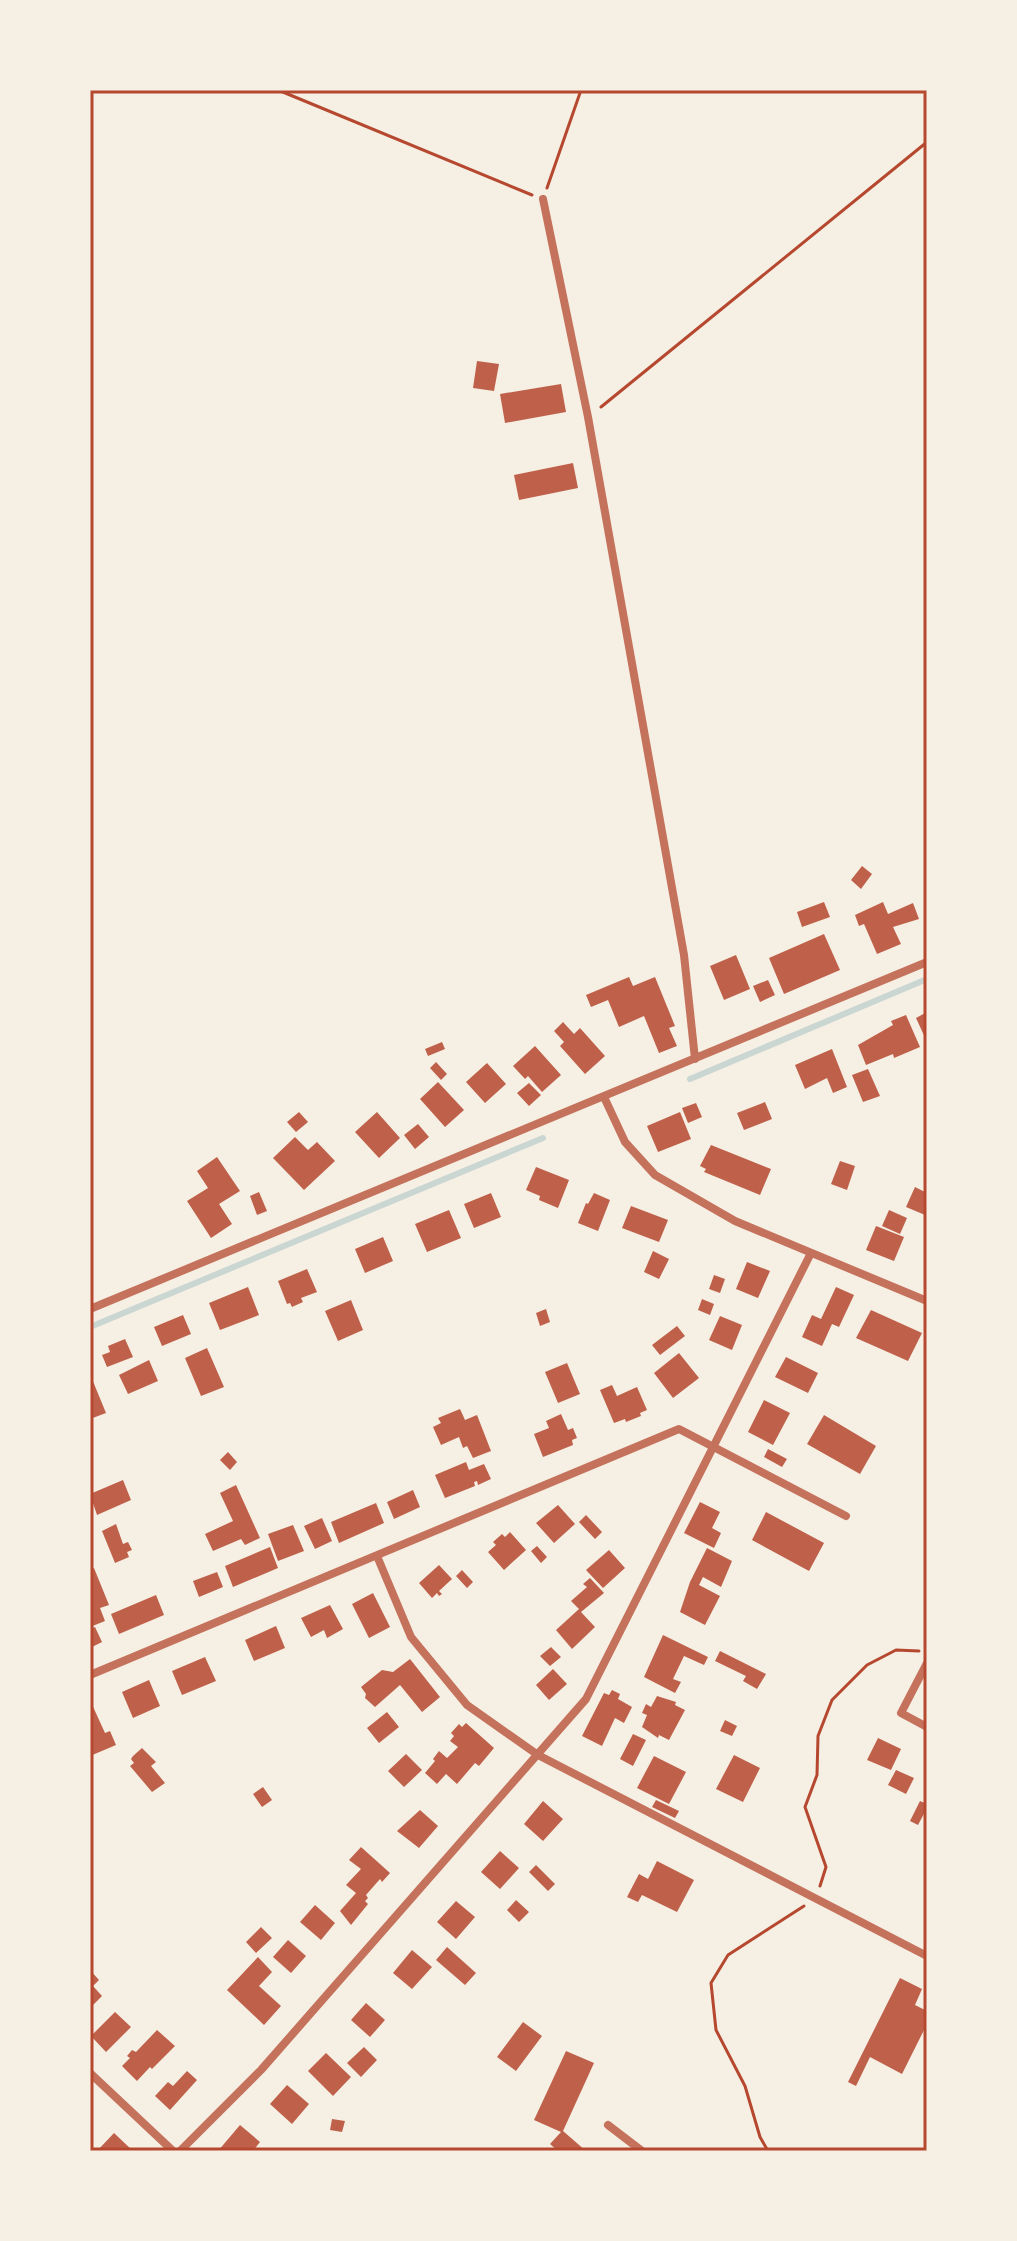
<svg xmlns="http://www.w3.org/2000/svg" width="1017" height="2241" font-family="Mulish,sans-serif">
<rect width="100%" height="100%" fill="#f6efe4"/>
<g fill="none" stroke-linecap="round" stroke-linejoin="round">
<path stroke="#c9d6d2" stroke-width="6" d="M690,1079L927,979
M90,1327L543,1138"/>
</g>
<path fill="#bf614a" d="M477,361L499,364L494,391L473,388Z
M561,384L566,412L505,423L500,394Z
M573,463L578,488L519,500L514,475Z
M862,866L872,874L861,889L851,880Z
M824,902L830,917L802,927L797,912Z
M883,902L888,914L913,903L919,919L893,927L901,944L877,954L864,924L859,926L855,915Z
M824,934L840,970L784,994L769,958Z
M736,955L750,989L724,1000L710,966Z
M629,977L633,986L655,977L675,1026L669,1028L677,1046L659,1053L644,1016L619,1027L608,1000L591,1007L586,995Z
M768,980L775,995L760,1002L753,986Z
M927,1012V1042L916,1018Z
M906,1015L920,1047L894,1058L893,1054L866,1065L858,1045L893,1025L891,1021Z
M563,1022L574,1034L580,1028L605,1056L585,1074L560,1046L564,1042L554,1031Z
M442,1042L445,1049L428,1056L425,1049Z
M535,1046L561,1075L542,1092L528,1076L525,1079L513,1066Z
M832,1049L847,1087L833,1093L827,1078L805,1089L795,1065Z
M436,1062L447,1074L441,1080L430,1068Z
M487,1063L506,1084L485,1103L466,1082Z
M868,1069L880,1096L863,1102L852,1075Z
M438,1082L464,1110L445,1127L420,1099Z
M529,1083L541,1095L529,1106L517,1093Z
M765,1102L772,1119L744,1130L737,1113Z
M696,1103L702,1117L688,1123L682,1108Z
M299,1112L308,1122L296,1132L287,1122Z
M377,1112L400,1138L379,1158L355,1132Z
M680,1112L691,1139L658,1152L647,1126Z
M418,1124L429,1137L415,1149L404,1135Z
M295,1137L308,1150L317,1142L335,1161L304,1190L273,1158Z
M711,1145L771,1169L760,1195L704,1172L706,1169L700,1166Z
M217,1157L240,1191L219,1204L232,1224L211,1238L187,1201L208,1188L197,1171Z
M840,1161L855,1166L847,1190L831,1184Z
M536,1167L569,1180L558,1208L539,1200L540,1196L526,1190Z
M915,1187L927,1193L925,1215L906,1207Z
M259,1192L267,1211L257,1215L250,1196Z
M491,1193L501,1217L474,1228L464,1204Z
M594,1193L610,1200L598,1231L578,1223L586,1203L588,1204Z
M631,1206L668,1220L659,1242L622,1228Z
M449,1210L461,1238L427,1252L415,1224Z
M889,1210L907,1218L900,1234L882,1226Z
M876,1226L904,1237L894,1261L866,1250Z
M383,1237L393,1261L365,1273L355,1249Z
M653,1251L669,1259L659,1279L644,1272Z
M747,1262L770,1271L758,1298L736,1289Z
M307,1269L317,1292L301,1298L303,1302L292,1307L290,1303L287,1304L278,1281Z
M714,1275L725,1279L720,1293L709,1289Z
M248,1287L259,1315L220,1330L209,1303Z
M836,1287L854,1295L839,1327L832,1324L822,1346L802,1337L812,1315L821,1319Z
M702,1299L714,1304L710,1315L698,1310Z
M351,1300L363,1330L338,1341L325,1311Z
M546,1309L550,1322L540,1326L536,1313Z
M871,1310L922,1333L908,1361L856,1338Z
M183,1315L191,1334L162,1346L154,1327Z
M720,1316L742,1325L732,1350L709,1340Z
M677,1326L685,1336L660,1355L652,1345Z
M125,1339L133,1357L107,1367L102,1355L110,1352L108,1346Z
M207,1348L224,1387L201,1396L185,1358Z
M679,1353L699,1378L673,1398L654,1373Z
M786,1357L818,1373L808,1393L775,1377Z
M149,1360L158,1381L128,1394L119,1375Z
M567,1363L580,1394L558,1403L545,1372Z
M90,1374L106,1413L90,1419Z
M612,1385L617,1396L637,1387L647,1410L640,1413L641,1416L626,1422L625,1419L614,1423L600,1390Z
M764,1400L790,1413L773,1445L748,1432Z
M460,1409L465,1420L477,1415L491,1451L473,1458L467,1446L463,1448L459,1437L441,1445L433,1427L441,1423L438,1418Z
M561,1414L568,1430L573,1428L577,1438L572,1440L573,1445L543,1457L534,1434L549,1428L546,1421Z
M824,1415L876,1446L860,1474L807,1444Z
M768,1449L787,1459L782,1467L764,1457Z
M228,1452L237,1462L230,1470L220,1460Z
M466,1462L469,1470L484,1464L491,1479L478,1485L477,1481L474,1482L475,1486L445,1498L435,1475Z
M123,1480L131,1500L97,1515L90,1494Z
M236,1485L260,1538L245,1545L241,1539L213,1551L205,1534L233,1521L220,1493Z
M413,1490L420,1507L394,1519L387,1502Z
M700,1502L720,1512L712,1528L721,1533L714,1548L684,1533Z
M376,1503L384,1523L339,1543L331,1522Z
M558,1505L575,1524L554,1543L536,1523Z
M766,1512L824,1543L809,1571L752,1540Z
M586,1515L602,1532L595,1539L579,1522Z
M322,1518L332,1541L315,1549L304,1526Z
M116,1524L123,1544L128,1542L132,1550L127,1552L129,1557L115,1563L102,1531Z
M293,1525L304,1551L278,1561L268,1534Z
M510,1532L526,1550L504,1570L488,1552L496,1545L493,1542L502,1534L505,1537Z
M537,1546L547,1557L541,1563L531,1551Z
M270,1547L278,1568L233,1587L225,1566Z
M707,1548L732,1561L721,1587L703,1577L699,1585L720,1596L705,1625L680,1612L690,1582Z
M609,1550L625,1568L603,1588L586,1570Z
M439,1565L452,1579L439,1591L442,1594L439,1596L437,1593L432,1598L419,1583Z
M94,1568L109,1605L100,1608L105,1621L90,1627V1570Z
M462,1570L473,1582L467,1588L456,1576Z
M217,1572L223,1587L199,1597L193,1581Z
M590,1578L604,1593L581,1612L595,1627L572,1649L556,1630L579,1609L571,1601L587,1587L583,1584Z
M373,1593L390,1627L369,1638L352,1604Z
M156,1595L164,1615L119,1634L111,1614Z
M330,1605L343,1629L327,1638L324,1630L311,1637L301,1618Z
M276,1626L285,1648L254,1661L245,1640Z
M95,1627L102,1642L90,1648V1629Z
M663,1635L708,1657L704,1665L684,1656L673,1679L681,1682L675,1693L644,1677Z
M551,1647L561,1657L550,1666L540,1656Z
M720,1651L766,1674L757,1689L743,1681L746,1676L715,1661Z
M205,1657L216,1681L182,1695L172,1671Z
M410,1659L440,1697L422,1712L400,1685L375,1707L365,1698L366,1694L361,1687L382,1670L393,1672Z
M553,1669L567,1684L549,1700L536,1685Z
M149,1680L160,1706L133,1718L122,1692Z
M612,1690L620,1694L618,1699L632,1707L624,1723L615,1718L602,1746L582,1736L604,1693L609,1695Z
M657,1696L676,1702L675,1705L685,1710L669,1740L659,1735L658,1738L642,1727L647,1715L642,1713L646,1704L651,1707Z
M90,1700L105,1733L110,1731L116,1745L90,1756Z
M387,1712L399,1727L379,1743L367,1728Z
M725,1720L737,1726L732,1736L720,1731Z
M466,1723L494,1748L479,1766L475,1763L457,1784L446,1774L437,1784L425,1773L435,1761L433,1759L439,1751L447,1758L458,1747L450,1741L454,1736L451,1733L459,1724L462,1727Z
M633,1734L646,1740L633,1766L620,1759Z
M878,1738L901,1749L891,1770L867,1760Z
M142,1748L156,1762L151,1766L165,1783L152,1792L130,1766L134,1763L131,1759L133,1756Z
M406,1754L422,1770L404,1787L388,1771Z
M734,1755L760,1768L743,1802L716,1789Z
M654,1756L686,1772L669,1804L637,1788Z
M896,1770L914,1778L906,1794L888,1785Z
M263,1787L272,1800L262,1807L253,1794Z
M656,1800L679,1811L675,1818L652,1807Z
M543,1801L563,1819L543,1841L524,1824Z
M920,1801L927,1804V1808L918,1825L910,1821Z
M420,1810L438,1826L419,1848L397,1831Z
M361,1847L390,1873L382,1882L380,1879L366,1895L368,1898L365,1901L368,1904L351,1925L340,1911L356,1893L346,1885L361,1869L349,1860Z
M500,1851L519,1868L500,1889L481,1872Z
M657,1861L694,1880L677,1912L642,1895L638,1902L627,1897L639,1874L648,1879Z
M536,1865L555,1884L548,1891L529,1872Z
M516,1900L529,1912L519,1922L507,1910Z
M456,1901L475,1917L456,1939L437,1922Z
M315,1905L335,1923L321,1940L300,1922Z
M261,1927L272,1938L256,1953L246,1942Z
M288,1940L306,1956L291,1973L273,1957Z
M447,1947L476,1973L465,1985L436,1960Z
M412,1950L432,1967L412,1989L393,1973Z
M258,1957L272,1972L259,1986L281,2006L264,2025L227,1990Z
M90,1970L99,1980L93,1986L102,1996L90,2008Z
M900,1978L922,1989L915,2005L927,2011V2024L902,2074L870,2057L856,2086L848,2082Z
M366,2003L385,2020L370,2037L351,2020Z
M115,2012L131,2027L106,2052L91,2036Z
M523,2022L542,2036L516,2071L497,2057Z
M157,2030L175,2046L152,2069L150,2067L137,2081L122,2066L130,2058L127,2056L132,2050L136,2052Z
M364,2047L377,2060L361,2077L347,2063Z
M566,2051L594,2063L563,2131L586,2151H558L550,2144L561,2132L534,2120Z
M326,2053L351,2077L333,2096L308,2071Z
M187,2071L197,2080L170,2110L155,2096L168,2082L173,2086Z
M287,2085L309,2104L292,2124L270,2104Z
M332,2119L345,2121L342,2132L330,2130Z
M240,2125L260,2142L253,2151H218Z
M114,2133L133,2151H97Z"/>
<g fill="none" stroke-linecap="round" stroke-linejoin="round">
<path stroke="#b5482f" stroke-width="3" d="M278,90L532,195
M547,188L581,90
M601,407L927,142
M820,1886L826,1867L805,1807L817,1775L818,1736L832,1700L867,1665L896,1650L919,1651
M768,2151L760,2137L745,2086L716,2030L711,1983L728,1955L804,1906"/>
<path stroke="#c5725c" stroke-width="8" d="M543,199L588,417L684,955L695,1059
M604,1097L625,1142L655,1175L735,1221L927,1301
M90,1309L927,962
M377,1556L411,1637L467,1705L538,1755L927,1956
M927,1663L901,1713L927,1727
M90,1675L679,1429L846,1516
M90,2073L173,2151
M608,2125L642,2151
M180,2151L261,2070L586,1699L811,1253"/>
</g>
<rect width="1017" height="2241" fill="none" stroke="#f6efe4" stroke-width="184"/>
<rect x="92" y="92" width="833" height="2057" fill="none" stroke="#b5482f" stroke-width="3"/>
</svg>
